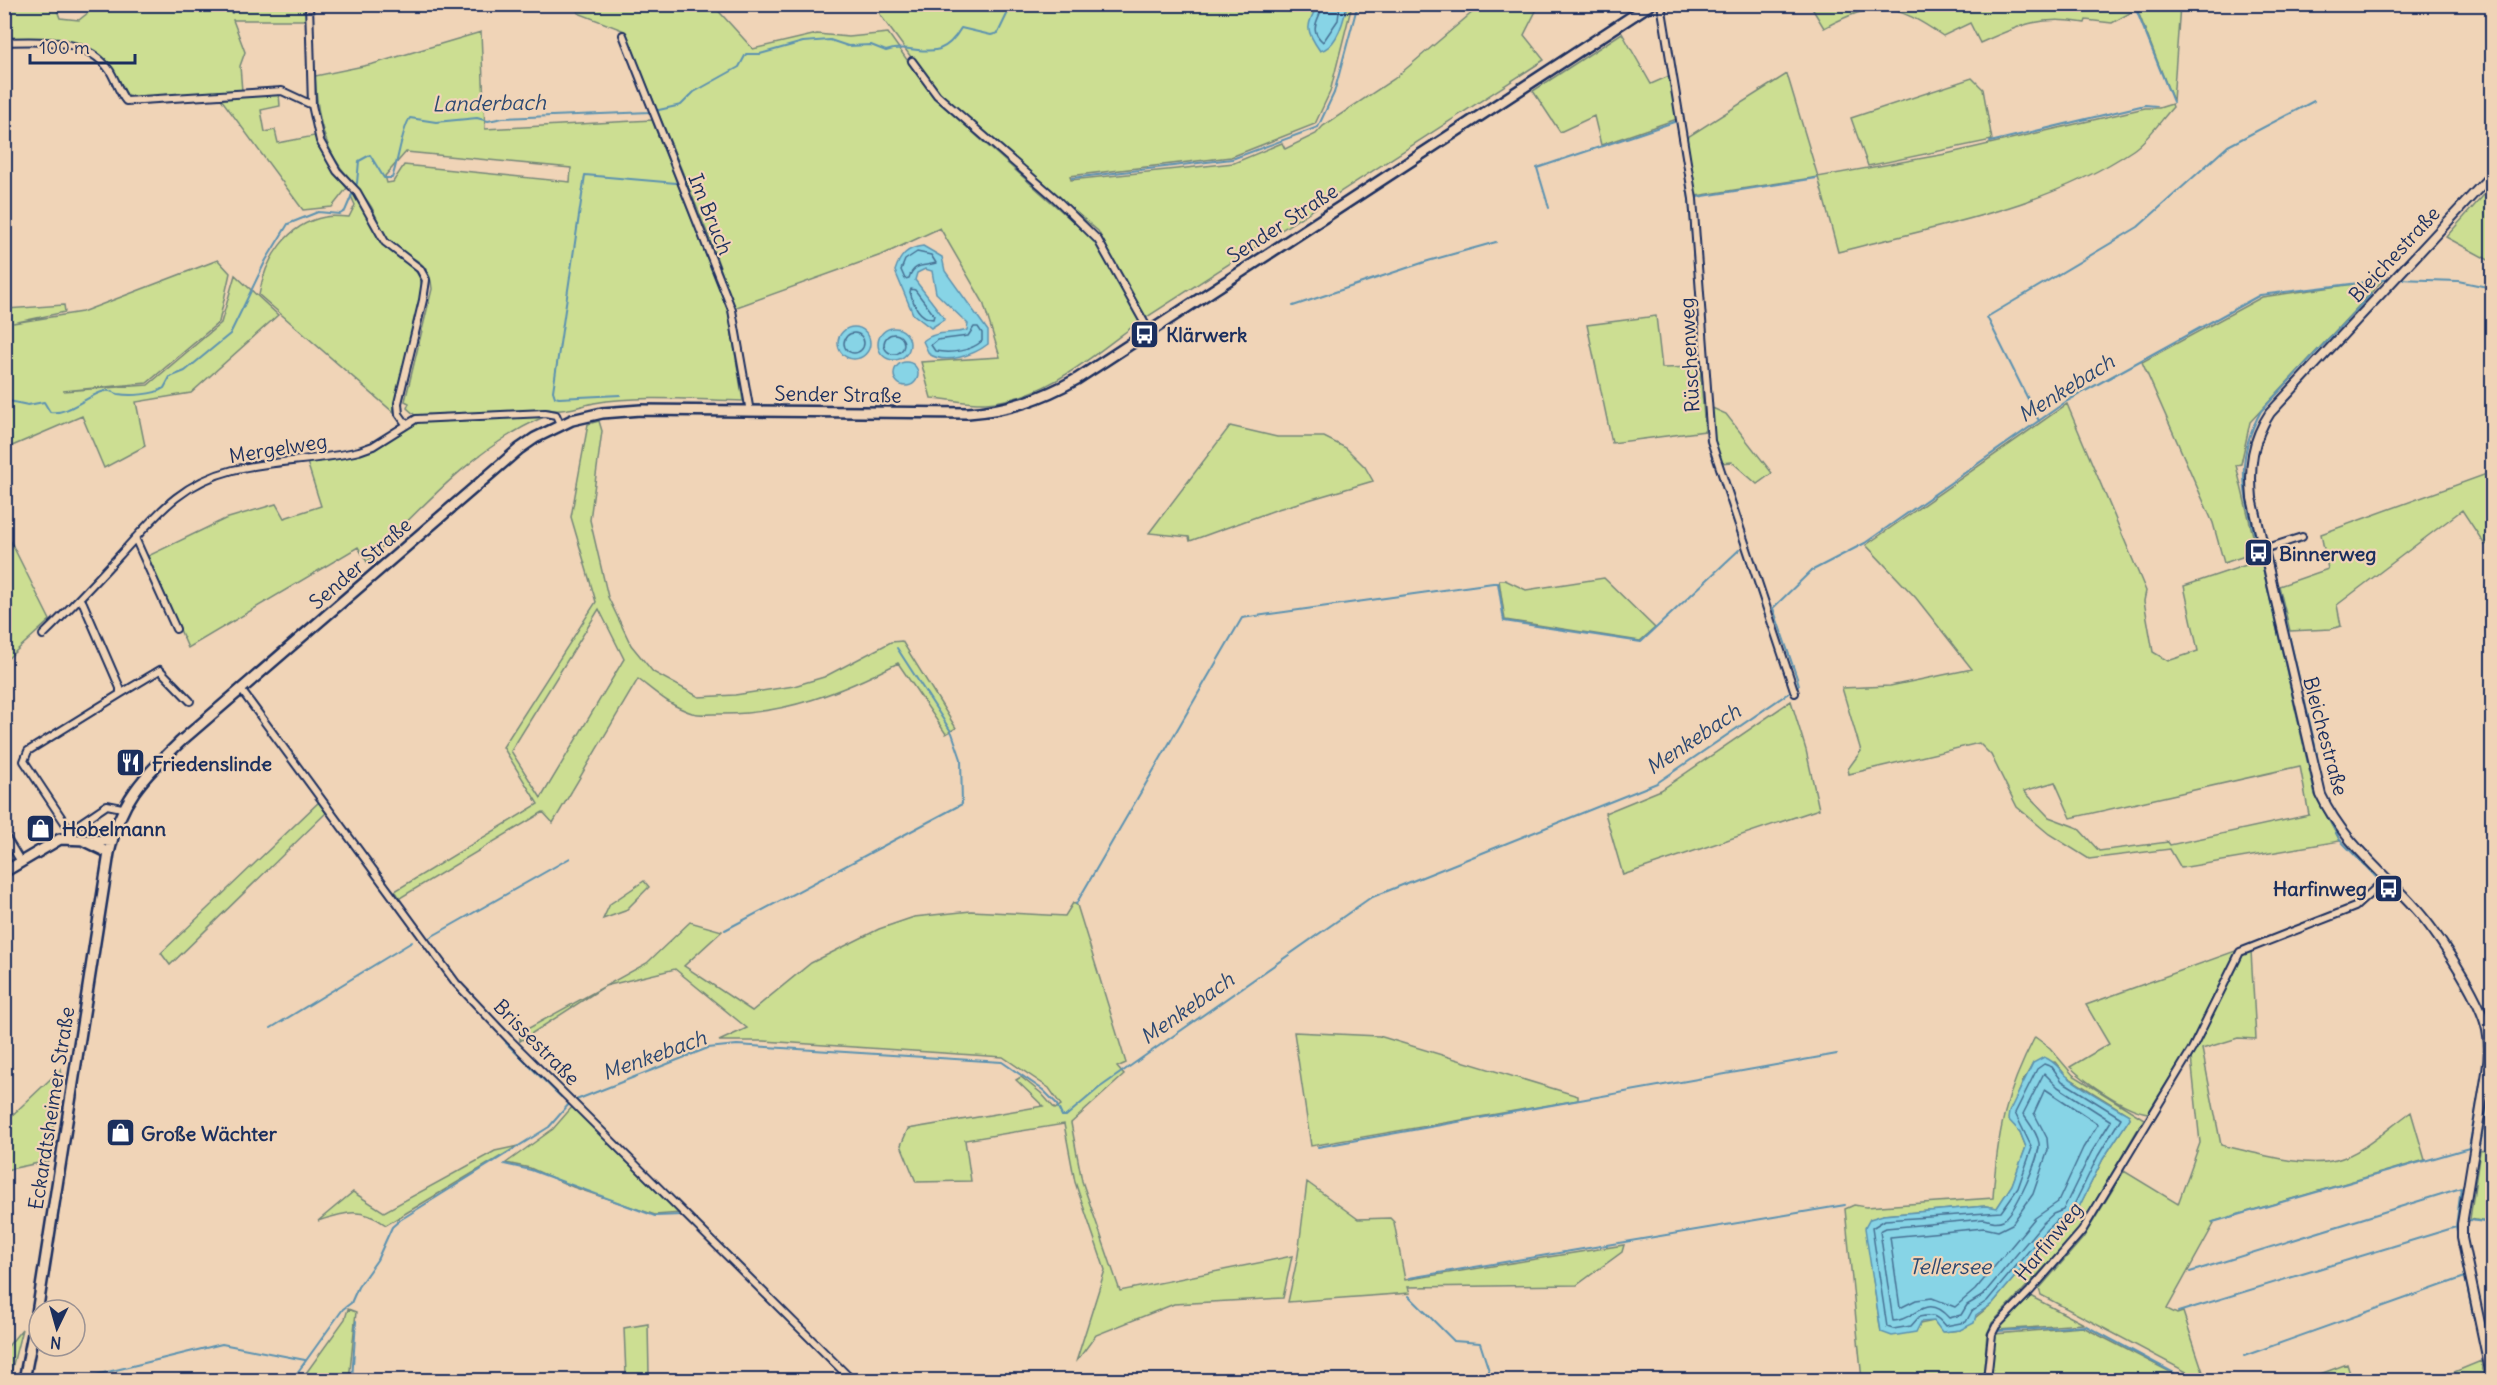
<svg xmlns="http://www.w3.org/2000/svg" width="2497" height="1385" font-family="Delius,sans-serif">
<rect width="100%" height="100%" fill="#f0d4b7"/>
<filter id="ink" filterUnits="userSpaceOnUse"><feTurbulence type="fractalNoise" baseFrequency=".0167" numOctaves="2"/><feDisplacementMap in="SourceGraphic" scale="12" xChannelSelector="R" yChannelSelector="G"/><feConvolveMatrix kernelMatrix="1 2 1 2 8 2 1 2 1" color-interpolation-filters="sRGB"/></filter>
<g filter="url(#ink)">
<path fill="#ccde92" stroke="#748678" stroke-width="1.5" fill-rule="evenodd" d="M168,4L231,8L232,14L233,5H306V20H233L245,52L240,66L242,91L143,98L128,97L111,66L85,48L5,39L4,5H55L60,18L79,20L94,8L93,5Z
M581,4L713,5L753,49L817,34L849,37L888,33L934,98L1094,240L1140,321C1094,355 1046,399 986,403C969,404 949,399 931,398L921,362L1000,357L983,302L940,228L884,254L734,308L711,242L625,31L578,13L576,6Z
M876,5H1352L1330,92L1315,124L1231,157L1070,176L1071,180L1234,163L1282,143L1285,149L1316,134L1323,126L1394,79L1481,5H1539L1524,35L1544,60L1144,319L1098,231L938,94L881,16Z
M1810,5H2180L2173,101L2137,9L2112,23L2086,20L2085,23C2041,15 2020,25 1980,43L1970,23L1943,36C1895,3 1876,0 1824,28Z
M481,32L485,129L652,120L728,310L743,401C694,400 642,395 594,403C580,406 561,413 548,409L417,417L407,408L409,403L405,401L432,289C430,253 400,260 385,237C380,228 377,217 372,208C363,193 351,181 341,168C321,141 317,109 315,76L373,64ZM406,152L571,168L570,182L404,165L393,182L387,183L385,176Z
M1622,33L1651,84L1669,76L1677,119L1601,145L1594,116L1560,132L1533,91Z
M1787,74L1818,177L1946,154L2145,108H2159L2172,104L2173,107C2161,120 2148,140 2133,150C2047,208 1937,226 1838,252L1818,177L1696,196L1686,138Z
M1972,78L1983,89L1992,140L1868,166L1851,118Z
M279,94L280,106L261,110L265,132L275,130L278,143L314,136L334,172L347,188L332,207L303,210L221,99Z
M2492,186V262L2446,237Z
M353,192C368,206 370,231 384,245C399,260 421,265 422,289L393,412L259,295C265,259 287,224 325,217C333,215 341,217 349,217L355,205L351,196Z
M4,232H8L6,309L64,305L65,312L13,323L82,312L218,260L230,273L219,322L147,383L63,391L148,385L221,323L235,275L278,315L191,393L136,402L145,446L104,468L82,416L5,449Z
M2383,280L2250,422L2241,464L2236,465L2257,552L2224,563L2213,523L2142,362L2262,297Z
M1656,316L1662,368L1700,367L1705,431L1612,443L1587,325Z
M2067,404L2146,591L2144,601L2153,652L2168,661L2198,651L2184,586L2261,560L2315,795L2340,841L2181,868L2170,849L2089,859L2049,834L2017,807L1991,755L1979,743L1849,774L1848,769L1861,751L1842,688L1890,686L1972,669L1916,598L1866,545ZM2300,766L2309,815L2170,845L2168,842L2099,851L2078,828L2049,817L2024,791L2055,782L2071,818Z
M1710,407L1726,414L1772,473L1757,484L1732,462L1720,463L1712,439Z
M546,416C475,446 421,508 367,562L358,547L188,648L148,556L225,519L276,504L284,518L321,506L307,462L342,458L374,450L417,422Z
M599,421L602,431L590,520L608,597L631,645L653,672L699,697L735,695L794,686L824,677L891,642L902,641L956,728L946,734L898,663C842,692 784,715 719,714C711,714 700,715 692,713C670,706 655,692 638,679L553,823L543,812L400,898L395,891L538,804L503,747L596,602L571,517L588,424ZM599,609L624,659L541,798L511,751Z
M1230,426L1277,437H1324L1346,448L1365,467L1373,481L1278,509L1190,541L1189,537L1149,533Z
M2492,472V541L2485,545L2462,510L2337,605L2341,626L2331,629L2290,631L2279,586L2328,569L2321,534Z
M4,528L50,620L5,661H4Z
M1604,578L1655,628L1640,641L1505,620L1499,580H1505L1526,590Z
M1791,701L1806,750L1819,809L1623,875L1605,813L1661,790Z
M319,802L326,813L170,965L161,953Z
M644,881L649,887L625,911L603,919L610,904Z
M1073,903L1077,905L1126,1063L1117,1067L1124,1075L1071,1123L1082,1181L1120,1291L1292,1256L1283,1298L1174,1304L1096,1335L1076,1362L1105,1270L1075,1182L1064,1124L965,1140L971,1181L916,1182L901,1145L908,1129L1043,1106L1016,1080L1021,1077L1041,1093L1055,1109L1061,1105L1049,1088L1003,1057L764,1041H719L747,1028L675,969L605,986L520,1041V1033L647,963L690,922L722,931L684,966L752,1011L811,963L879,929L914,917L971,911L1065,916Z
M2238,950L2189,1047L2148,1113C2125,1110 2087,1083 2070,1067L2109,1044L2086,1005Z
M2251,951L2256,1039L2238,1038L2202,1049L2221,1145C2254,1152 2303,1169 2336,1160C2363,1153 2388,1128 2411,1112L2425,1160L2212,1222L2214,1224L2167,1309L2177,1314L2183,1312L2203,1372L2192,1375L2041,1295L2039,1289L2083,1238L2124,1171L2178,1204L2200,1143L2191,1057L2242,955Z
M1294,1032L1379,1036L1578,1096V1100L1311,1146Z
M2035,1037L2050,1048L2073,1075L2144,1119L2076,1234L1992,1323L1987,1334L1983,1380H1862L1845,1209L1854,1205L1866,1207L1993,1198C1997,1134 2005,1094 2035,1037ZM2055,1062L2066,1076L2129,1115L2130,1118L2103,1159L2072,1221L2060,1225L2051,1234L1992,1304L1960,1330L1943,1332L1934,1321L1881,1332L1873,1279L1883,1215L1986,1206L1997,1208L2012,1185L2026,1147L2020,1132L2009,1119L2023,1081L2033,1064Z
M61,1069L48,1161L5,1170V1122Z
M573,1106L681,1213L655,1215L573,1187L530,1168L506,1163L553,1129Z
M518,1146L386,1225C361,1207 346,1212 318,1221L353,1192L384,1212L495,1151Z
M2487,1150V1222L2470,1219L2480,1151Z
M1307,1182L1358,1219L1390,1218L1394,1222L1405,1280L1624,1245L1622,1252L1577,1285L1408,1287L1410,1293L1288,1302L1298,1255Z
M2030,1296L2084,1324L1997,1330Z
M348,1309L356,1312L349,1380H301L345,1319Z
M648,1324L649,1374L626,1375L624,1328Z
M2083,1327L2178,1376L2185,1380H1990L1994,1334Z
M22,1329L9,1380H5V1350Z
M2481,1361L2485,1380H2435Z
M2347,1364L2352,1380H2304Z"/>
<path fill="#87d4e6" stroke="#5c92b0" stroke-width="1.5" d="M1318,5H1347C1344,20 1337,47 1320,51C1306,31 1305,26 1318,5Z
M923,246L942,257L945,271L988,331V344C974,355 946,365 929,354L923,341C936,330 951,335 967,330L968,324L936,293L932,271L925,269L917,273L915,280L945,319L931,328L913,314L895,271C900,255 907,248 923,246Z
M838 343a16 16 0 1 1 32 0a16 16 0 1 1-32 0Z
M878 344a16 16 0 1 1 32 0a16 16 0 1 1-32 0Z
M894 374a12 12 0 1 1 24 0a12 12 0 1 1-24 0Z
M2044,1057C2057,1062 2059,1070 2069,1078C2088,1092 2108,1103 2129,1115L2130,1118L2103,1159L2072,1221L2060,1225L2051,1234L1992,1304L1976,1315L1974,1323L1960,1330L1942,1332L1934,1321L1921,1322L1916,1332L1892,1336L1881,1332L1865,1228L1870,1219L1883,1215L1986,1206L1997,1208L2012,1185L2026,1147L2020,1132L2008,1119L2009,1112L2033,1063Z"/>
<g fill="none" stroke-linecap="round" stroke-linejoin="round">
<path stroke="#467194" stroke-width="1.5" d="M1323,4C1320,20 1307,28 1323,42L1338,20L1340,4
M917,252L931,255L936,263C925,267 914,262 909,278L905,279L901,270L905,260Z
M911,289L915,290L934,315L933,319C919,318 914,305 910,292Z
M974,327H978L982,333V341C971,351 951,354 935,351L931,345L937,340L968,336Z
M844 343a10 10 0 1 1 20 0a10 10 0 1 1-20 0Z
M884 344a10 10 0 1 1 20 0a10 10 0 1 1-20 0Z
M2044,1064L2052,1067L2062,1081L2121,1118L2098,1156L2068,1217L2057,1220L2047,1229L1987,1301L1972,1311L1966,1322L1945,1326C1936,1315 1933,1314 1919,1317L1911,1326L1893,1329L1887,1327L1872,1228L1885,1220L2001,1212L2018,1188L2032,1148L2015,1113L2037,1069Z
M2044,1073L2058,1087L2111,1121L2091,1153L2063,1210L2053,1214L2042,1224L1982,1296L1967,1305L1961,1315L1949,1318C1925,1291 1915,1321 1893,1321L1880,1231L1886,1228L1984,1219C1991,1221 1997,1223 2003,1220C2015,1214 2041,1155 2039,1143C2037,1132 2029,1123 2023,1114Z
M2045,1089L2098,1124L2083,1148L2058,1202L2035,1218L1975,1290L1955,1307L1932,1298L1916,1300L1900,1308L1890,1237L1984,1228L1998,1231L2012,1224L2033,1194L2048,1150L2047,1138L2034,1113Z"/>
<path stroke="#5c92b0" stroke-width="2" d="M2137,12L2173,102
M1990,142L2145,105L2157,106
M1072,178L1232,159L1318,127L1334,93L1356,11L1361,4
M1697,197L1817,178
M1549,208L1537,168L1677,121L1689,199L1695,272
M2397,279L2458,281L2492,288
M1293,306L1428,261L1496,242
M620,395L559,398L555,397L553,391L585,175L676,183
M4,400L28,405L44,402L50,412C69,415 87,395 105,391C111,390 113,393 118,394C130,396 154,395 164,388L170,377L185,371L230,334L266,260L288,224L318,212L340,214L345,211L357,183L359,161L370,155L384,178H392C398,162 402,128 410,118L436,122L477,118L488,121L503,118L650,112L681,105L694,92L739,67L746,54H760L803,42L830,40L848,46L871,45L886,51C916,41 938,68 961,28L991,35L998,33L1012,4
M2039,421L1987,317L2138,227L2228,146L2314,101
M2258,550C2246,496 2232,463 2261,411L2371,294
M2261,559L2316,795L2340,840L2379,880
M2278,587L2300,682
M1796,687L1799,685L1797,678L1773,608L1811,571L1865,543L2067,401L2260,295L2391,279
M2304,698L2317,754
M1076,904L1242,618L1493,583H1498L1504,621L1641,642L1740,549
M725,930L962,804L961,759L952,733L897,648
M429,938L570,858
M271,1028L412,942
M506,1043L561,1097
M576,1100L708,1048L737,1045L1002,1062L1043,1090L1056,1103L1062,1116H1066L1099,1088L1370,898L1657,783L1790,692
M1318,1147L1837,1054
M2479,1151L2492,1080
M504,1164L531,1170L655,1216L682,1215
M2469,1220L2492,1223
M2213,1222L2469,1148L2478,1097
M2190,1272L2461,1188L2456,1227L2465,1277
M1409,1278L1845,1205
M1409,1296L1454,1341L1480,1343L1492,1380
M2178,1312L2456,1227
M1997,1331L2086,1326L2174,1373
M2244,1356L2465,1277L2474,1319
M75,1380L222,1344L305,1360
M292,1380L343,1309L351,1303L358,1287L377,1260L392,1227L400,1220L549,1127L569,1104
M352,1380L356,1321
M1078,1380L1083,1378L1208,1380L1217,1376"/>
<defs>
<path id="minor" d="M309,4L312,105L320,141L337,171L357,192L385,242L420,269L426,280L423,300L398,403L399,414L406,424
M1661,4L1693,199L1711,441L1795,693
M623,35L732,310L750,412
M4,42C40,41 87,37 110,71C116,81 119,92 126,101L282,91L312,105
M912,61L937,95L1054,197L1098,240L1149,331
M135,538L176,629
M2264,549L2302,537
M43,635C69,610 94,583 119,556C155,517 178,484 233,470C274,460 318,461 359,451L373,446L416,419L545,413L556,415L560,424
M242,691L456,983L509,1039L852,1380
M120,694L160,670L190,701
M4,834L21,862
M70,837L67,826L24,761L28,751L120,694V688L83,603L79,600
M70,837L76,826L107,805L122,808
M1987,1380L1992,1334L1996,1326L2030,1291L2082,1231L2192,1049L2240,952L2355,907L2386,879"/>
<path id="tertiary" d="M2492,1380L2462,1238V1224L2487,1072C2489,1058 2490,1044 2487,1030C2481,999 2437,932 2415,908C2381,870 2343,842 2321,795L2252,498C2249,466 2252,440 2270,413L2492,174"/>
<path id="secondary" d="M82,840L109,853
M4,872L60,839L112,841
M24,1380L37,1313L109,853C120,800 143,778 180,742L519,449L535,438L572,420L602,413L641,410L968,413C1009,410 1041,399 1077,379L1651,4"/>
</defs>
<use href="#minor" stroke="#1b2f5e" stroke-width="10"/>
<use href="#tertiary" stroke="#1b2f5e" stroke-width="12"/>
<use href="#secondary" stroke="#1b2f5e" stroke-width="14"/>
<use href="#minor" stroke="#f0d4b7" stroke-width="6"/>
<use href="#tertiary" stroke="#f0d4b7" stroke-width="8"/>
<use href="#secondary" stroke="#f0d4b7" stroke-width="9"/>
</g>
</g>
<defs>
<symbol id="bus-square" viewBox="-11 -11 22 22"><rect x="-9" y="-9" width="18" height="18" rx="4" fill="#1b2f5e" stroke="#f0d4b7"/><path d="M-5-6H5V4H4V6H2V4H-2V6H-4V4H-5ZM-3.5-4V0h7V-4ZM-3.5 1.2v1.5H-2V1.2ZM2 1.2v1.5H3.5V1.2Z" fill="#fff"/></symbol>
<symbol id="restaurant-square" viewBox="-11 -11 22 22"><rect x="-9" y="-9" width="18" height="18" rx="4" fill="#1b2f5e" stroke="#f0d4b7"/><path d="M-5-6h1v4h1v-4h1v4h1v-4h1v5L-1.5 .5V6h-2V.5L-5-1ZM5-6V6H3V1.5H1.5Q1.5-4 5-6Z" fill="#fff"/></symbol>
<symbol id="shop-square" viewBox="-11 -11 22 22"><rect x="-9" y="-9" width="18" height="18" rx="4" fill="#1b2f5e" stroke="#f0d4b7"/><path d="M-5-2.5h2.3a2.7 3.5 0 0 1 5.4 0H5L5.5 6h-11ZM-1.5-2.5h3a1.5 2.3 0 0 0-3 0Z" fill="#fff"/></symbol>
</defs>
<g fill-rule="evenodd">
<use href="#bus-square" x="1128" y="318" width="33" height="33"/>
<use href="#bus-square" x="2242" y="536" width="33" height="33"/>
<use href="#restaurant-square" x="114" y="746" width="33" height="33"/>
<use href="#shop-square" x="24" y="812" width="33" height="33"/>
<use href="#bus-square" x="2372" y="872" width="33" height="33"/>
<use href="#shop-square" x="104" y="1116" width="33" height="33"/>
</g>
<g text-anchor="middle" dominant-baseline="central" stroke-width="4.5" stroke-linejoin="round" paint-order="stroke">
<g font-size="20" fill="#1b2f5e" stroke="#f0d4b7">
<text transform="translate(711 214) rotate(68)">Im Bruch</text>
<text transform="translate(1282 223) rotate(-33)">Sender Straße</text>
<text transform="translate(2394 254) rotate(-47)">Bleichestraße</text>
<text transform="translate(1689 355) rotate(-93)">Rüschenweg</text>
<text transform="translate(838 394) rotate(1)">Sender Straße</text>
<text transform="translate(278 448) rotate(-9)">Mergelweg</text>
<text transform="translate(360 563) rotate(-41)">Sender Straße</text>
<text transform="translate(2326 736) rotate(75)">Bleichestraße</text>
<text transform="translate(537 1042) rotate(45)">Brissestraße</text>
<text transform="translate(51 1108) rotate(-81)">Eckardtsheimer Straße</text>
<text transform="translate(2048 1241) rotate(-51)">Harfinweg</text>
</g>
<g font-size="20" font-weight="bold" fill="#1b2f5e" stroke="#f0d4b7" text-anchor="start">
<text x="1166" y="334">Klärwerk</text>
<text x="2279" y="553">Binnerweg</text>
<text x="152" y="763">Friedenslinde</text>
<text x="62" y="828">Hobelmann</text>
<text x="2367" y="888" text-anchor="end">Harfinweg</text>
<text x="141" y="1133">Große Wächter</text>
</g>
<g font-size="21" font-style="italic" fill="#2b4872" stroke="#f0d4b7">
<text transform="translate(489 103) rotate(-1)">Landerbach</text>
<text transform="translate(2066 388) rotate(-32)">Menkebach</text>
<text transform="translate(1693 739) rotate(-34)">Menkebach</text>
<text transform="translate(1187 1008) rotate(-35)">Menkebach</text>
<text transform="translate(654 1055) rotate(-20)">Menkebach</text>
<text x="1950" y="1266">Tellersee</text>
</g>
</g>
<rect width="2497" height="1385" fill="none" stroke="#f0d4b7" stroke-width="24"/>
<rect x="12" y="12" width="2473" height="1361" fill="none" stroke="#1b2f5e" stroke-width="2" filter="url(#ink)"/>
<g transform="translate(57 1328) rotate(185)"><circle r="28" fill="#f0d4b7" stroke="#9b9293" stroke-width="1.5"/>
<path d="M0-4.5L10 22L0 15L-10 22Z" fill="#1b2f5e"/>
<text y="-9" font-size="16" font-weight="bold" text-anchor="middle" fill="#1b2f5e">N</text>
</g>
<path d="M30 54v9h105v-9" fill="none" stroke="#1b2f5e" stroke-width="3"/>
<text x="39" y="54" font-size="18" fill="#1b2f5e" stroke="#f0d4b7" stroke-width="4.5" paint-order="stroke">100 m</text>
</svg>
